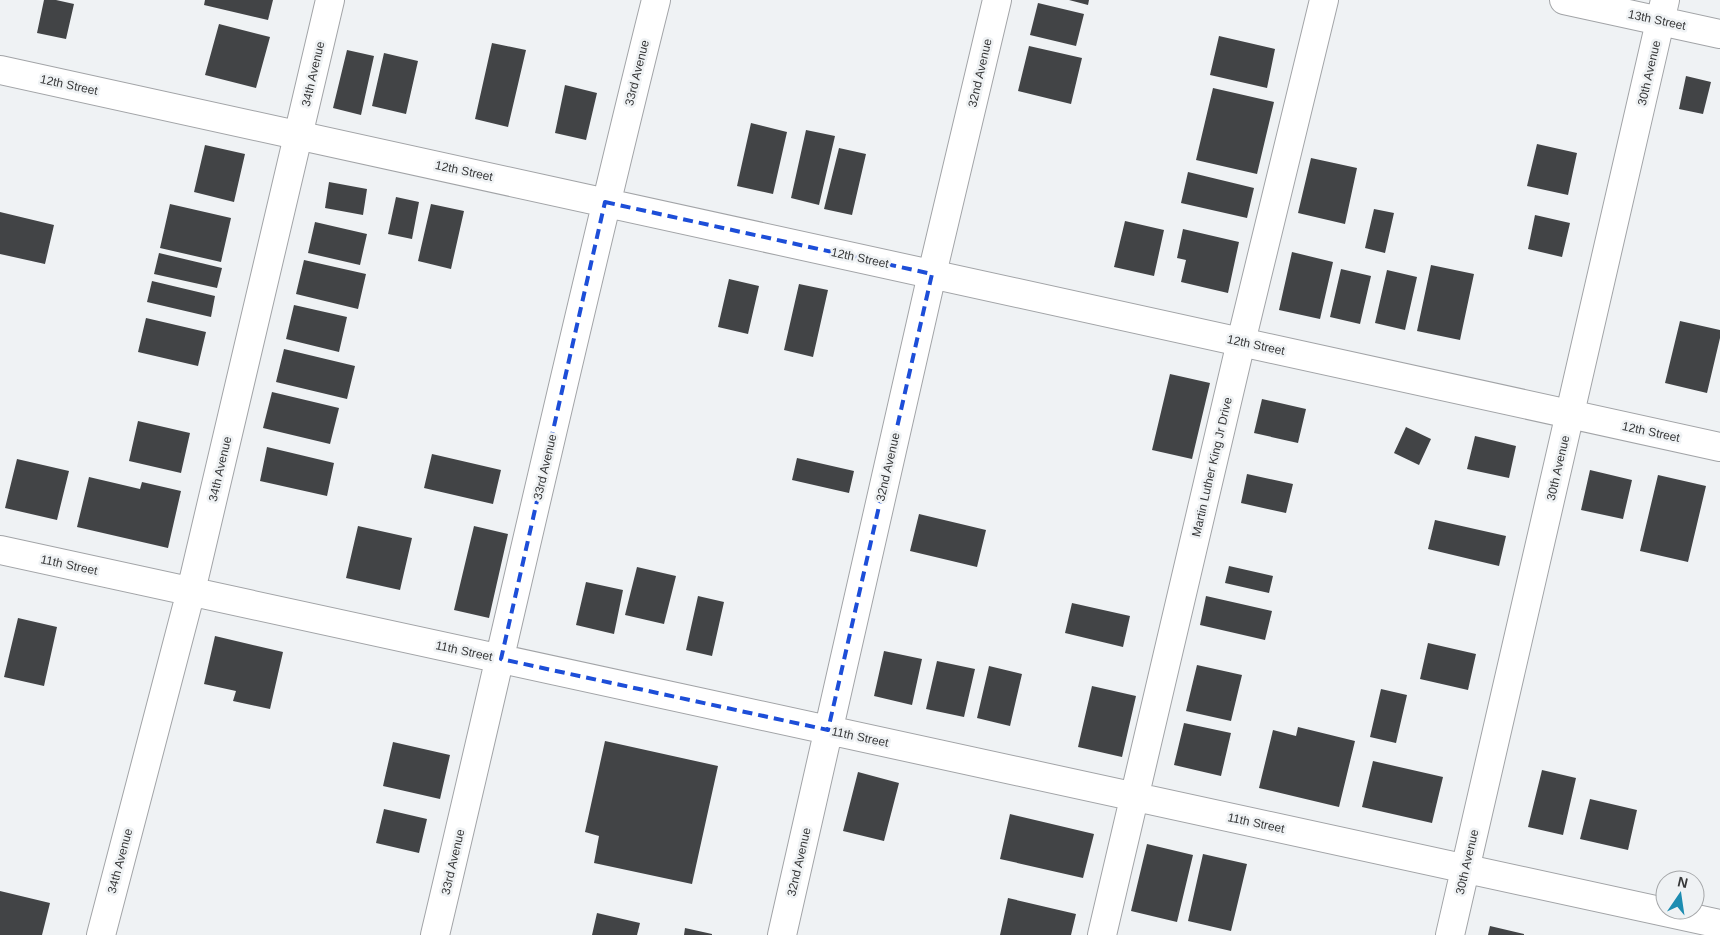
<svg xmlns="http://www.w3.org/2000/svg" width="1720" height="935" font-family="Helvetica,sans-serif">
<rect width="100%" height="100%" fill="#eff2f4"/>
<path fill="#424446" d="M44,0H56L74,4L66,39L37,33Z
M205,0H273L268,20L204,5Z
M1069,0H1089L1088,5Z
M1038,3L1084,14L1076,46L1030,35Z
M219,24L270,37L256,88L205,75Z
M1219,36L1275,49L1267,88L1210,75Z
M492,43L526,50L508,127L475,119Z
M1029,46L1082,58L1071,104L1018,91Z
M347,50L374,56L361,115L333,108Z
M384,53L418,61L406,114L372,106Z
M1686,76L1711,82L1703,114L1679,109Z
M565,85L597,93L586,140L555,133Z
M1213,88L1274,102L1257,174L1196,160Z
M751,123L787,132L773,194L737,186Z
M806,130L835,136L819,205L791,198Z
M1537,144L1577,153L1568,195L1527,186Z
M205,145L245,154L234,202L194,192Z
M839,148L866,154L852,215L824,209Z
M1311,158L1357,168L1345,224L1298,213Z
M1188,172L1254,188L1247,218L1181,203Z
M329,182L367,189L363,215L325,208Z
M396,197L419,202L412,239L388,234Z
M170,204L231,218L221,262L160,248Z
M431,204L464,211L451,269L418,261Z
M1374,209L1394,213L1385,253L1365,248Z
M0,212L54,225L45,264L0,254Z
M1535,215L1570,223L1562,257L1528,249Z
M1125,221L1164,230L1154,276L1114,267Z
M315,222L367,234L360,265L308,253Z
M1183,229L1239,242L1228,293L1181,282L1186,260L1177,258Z
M1292,252L1333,262L1320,319L1279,310Z
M159,253L222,268L217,288L154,274Z
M304,260L366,274L358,309L296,294Z
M1431,265L1474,274L1460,340L1417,331Z
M1341,269L1371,276L1360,324L1330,317Z
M1387,270L1417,277L1405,330L1375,323Z
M729,279L759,286L748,334L718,327Z
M152,281L215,296L211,317L147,302Z
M799,284L828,290L813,357L784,350Z
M294,305L347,317L339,352L286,339Z
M146,318L206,332L198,366L138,352Z
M1680,321L1720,330V338L1707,393L1665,383Z
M284,349L355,366L347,399L276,382Z
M1170,374L1210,383L1192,459L1152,450Z
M272,392L339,408L330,444L263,428Z
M1262,399L1306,409L1298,443L1254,433Z
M138,421L190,433L181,473L129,461Z
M1406,427L1431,439L1419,465L1394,453Z
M1475,436L1516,446L1509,478L1467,469Z
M267,447L334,463L327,496L260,481Z
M432,454L501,470L493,504L424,488Z
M797,458L854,471L849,493L792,480Z
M17,459L69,471L57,520L5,508Z
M1590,470L1632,480L1623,519L1581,510Z
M1247,474L1293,484L1286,513L1241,503Z
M1658,475L1706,486L1688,562L1640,551Z
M89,477L140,489L142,482L181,491L168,548L77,527Z
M919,514L986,530L977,567L910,551Z
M1435,520L1506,536L1499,566L1428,549Z
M358,526L412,538L400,590L346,578Z
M474,526L508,534L489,618L454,610Z
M1229,566L1273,576L1269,593L1225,583Z
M637,567L676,576L664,624L625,615Z
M586,582L623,590L614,634L576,625Z
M698,596L724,602L712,656L686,650Z
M1206,596L1272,611L1265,640L1200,625Z
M1072,603L1130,616L1123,647L1065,633Z
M18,618L57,627L44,686L4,677Z
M215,636L283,652L270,709L233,701L236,691L204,684Z
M1428,643L1476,654L1468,690L1420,679Z
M884,651L922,659L912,705L874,696Z
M937,661L975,669L964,717L926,709Z
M1197,665L1242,675L1231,721L1186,711Z
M989,666L1022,674L1010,726L977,718Z
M1092,686L1136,696L1122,757L1078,747Z
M1381,689L1407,695L1396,743L1370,737Z
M1184,723L1231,733L1221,776L1174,765Z
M1298,727L1355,741L1339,807L1259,788L1273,730L1296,736Z
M605,741L718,766L692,884L594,863L599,836L585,832Z
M393,742L450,755L440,799L383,786Z
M1373,761L1443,777L1432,823L1362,807Z
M1542,770L1576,778L1563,835L1528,827Z
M858,772L899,783L884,841L843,831Z
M1590,799L1637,810L1628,850L1580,839Z
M384,809L427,819L419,853L376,843Z
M1010,814L1094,834L1083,878L1000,859Z
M1147,844L1193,855L1177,922L1131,911Z
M1203,854L1247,864L1231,931L1188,921Z
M0,891L50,903L42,935H0Z
M1008,898L1076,914L1071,935H1000Z
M597,913L640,923L637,935H592Z
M1490,926L1524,934V935H1488Z
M685,928L712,934V935H684Z"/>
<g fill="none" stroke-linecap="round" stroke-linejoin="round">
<defs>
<path id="minor" d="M1564,0L1720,34
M0,70L1720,447
M0,550L1720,924
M101,935L191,591L330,0
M435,935C509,623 578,311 656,0
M782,935L932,274L997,0
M1102,935L1241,342L1324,0
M1450,935L1665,0"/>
</defs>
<use href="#minor" stroke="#a2a4a7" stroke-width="30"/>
<use href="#minor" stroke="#fff" stroke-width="28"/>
</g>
<path fill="none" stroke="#1d4ed8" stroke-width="4" stroke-dasharray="10 6" stroke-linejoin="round" d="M605,202L932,274L828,730L501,659Z"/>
<g text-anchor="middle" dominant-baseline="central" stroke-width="5" stroke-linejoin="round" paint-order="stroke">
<g font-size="12" fill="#363738" stroke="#eff2f4">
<text transform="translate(1657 20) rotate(12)">13th Street</text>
<text transform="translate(637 73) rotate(-76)">33rd Avenue</text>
<text transform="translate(980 73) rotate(-77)">32nd Avenue</text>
<text transform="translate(1649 73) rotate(-77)">30th Avenue</text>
<text transform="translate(313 74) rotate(-77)">34th Avenue</text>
<text transform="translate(69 85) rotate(12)">12th Street</text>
<text transform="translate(464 171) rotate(12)">12th Street</text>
<text transform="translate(860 258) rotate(12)">12th Street</text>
<text transform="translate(1256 345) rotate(12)">12th Street</text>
<text transform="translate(1651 432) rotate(12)">12th Street</text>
<text transform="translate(545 467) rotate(-77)">33rd Avenue</text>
<text transform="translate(888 467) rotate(-77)">32nd Avenue</text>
<text transform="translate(1212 467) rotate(-77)">Martin Luther King Jr Drive</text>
<text transform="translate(1558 468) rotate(-77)">30th Avenue</text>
<text transform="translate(220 469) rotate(-77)">34th Avenue</text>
<text transform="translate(69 565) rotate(12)">11th Street</text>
<text transform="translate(464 651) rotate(12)">11th Street</text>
<text transform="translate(860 737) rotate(12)">11th Street</text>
<text transform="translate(1256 823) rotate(12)">11th Street</text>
<text transform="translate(120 861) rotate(-75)">34th Avenue</text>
<text transform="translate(453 862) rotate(-77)">33rd Avenue</text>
<text transform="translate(799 862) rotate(-77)">32nd Avenue</text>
<text transform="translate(1467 862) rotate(-77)">30th Avenue</text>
</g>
</g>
<g transform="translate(1680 895) rotate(13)"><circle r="24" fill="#eff2f4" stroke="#a5a7a9"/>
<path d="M0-4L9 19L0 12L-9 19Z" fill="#1c8cb1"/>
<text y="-8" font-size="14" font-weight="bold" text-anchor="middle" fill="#363738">N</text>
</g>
</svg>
